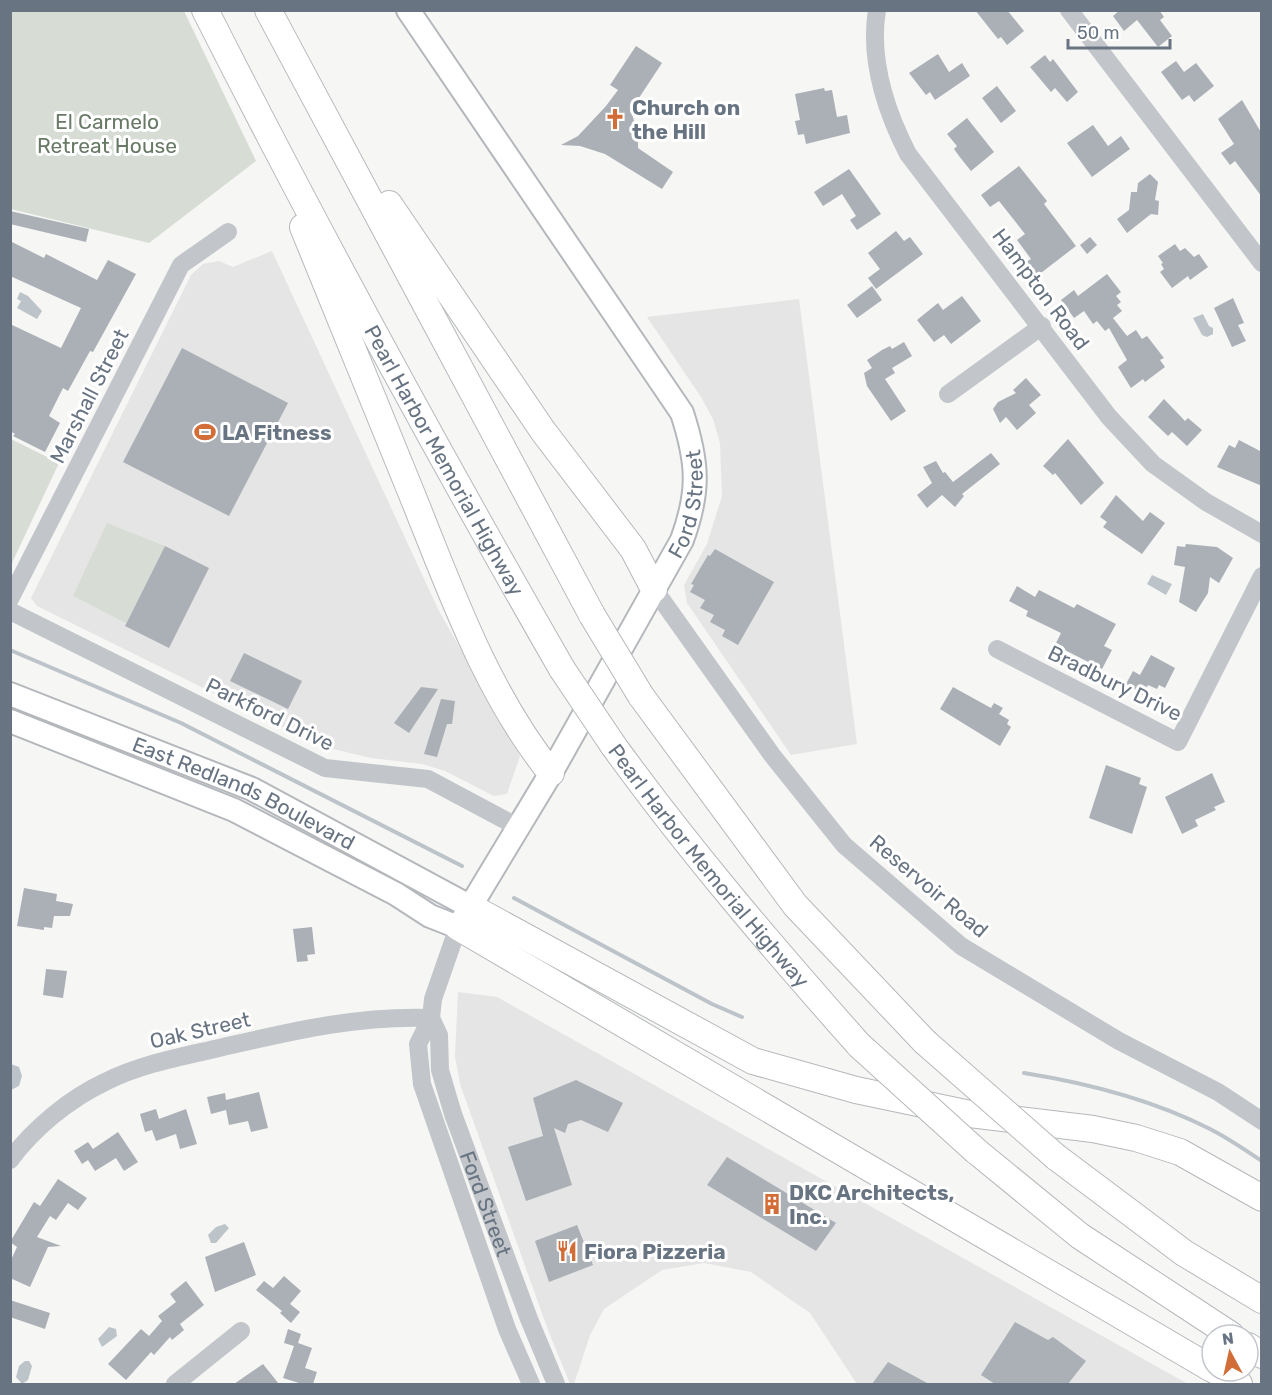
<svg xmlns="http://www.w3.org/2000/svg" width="1272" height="1395" font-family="Rubik,sans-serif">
<rect width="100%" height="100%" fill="#f6f6f4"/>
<path fill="#e4e5e4" d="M272,251L438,609L520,756L507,794L494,796L445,771L422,764L371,758L321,746L37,606L31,598L191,275L203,264L219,261L233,267Z
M799,299L857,744L791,755L687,603L684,585L707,544L722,496L720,443L713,419L701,397L647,317Z
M458,992L497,997L1188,1384H857L810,1313L751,1272L704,1263L662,1270L604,1309L590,1335L574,1384H570L548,1330L460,1084L455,1056Z"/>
<path fill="#d7ddd5" d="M11,10L184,11L256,161L149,243L11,209Z
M11,439L59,463L11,565Z
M107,523L165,546L126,623L73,596Z"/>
<path fill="#bcc4ca" d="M20,292L28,296L42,311L37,319L17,308L21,301L17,299Z
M1203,314L1209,326L1213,328V334L1207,337L1202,335L1193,318Z
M1152,575L1172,584L1166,595L1147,584Z
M11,1064L19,1067L22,1076L19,1086L11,1090Z
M225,1224L229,1228L216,1243H211L208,1235L216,1227Z
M109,1327L116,1329L117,1336L102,1347L98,1339Z
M25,1361H29L32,1366L28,1380L22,1384L16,1377L19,1366Z"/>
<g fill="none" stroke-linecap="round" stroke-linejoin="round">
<path stroke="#bcc4ca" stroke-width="4" d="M10,650L181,723L462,866
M514,898L712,1004L742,1017
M1024,1073C1087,1083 1153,1100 1210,1129C1228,1138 1245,1150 1262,1161"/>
</g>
<path fill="#aab0b6" d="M975,10H1007L1024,31L1007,45L1001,37L998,39Z
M1120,10H1159L1164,17L1160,20L1172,36L1158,47L1137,20L1124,31L1113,16Z
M636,46L662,63L631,110L638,135V148L673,172L662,189L605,154L580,146L561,145L578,136L606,106L618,90L610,85Z
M938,54L949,72L962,63L970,76L935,100L930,92L926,95L909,73Z
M1045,55L1050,62L1053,59L1078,92L1067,102L1055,88L1051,92L1030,67Z
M1176,61L1184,72L1196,63L1214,86L1194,102L1189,95L1182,100L1161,72Z
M997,86L1016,111L1001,123L982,98Z
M824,88L825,91L832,90L837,117L847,115L850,133L806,144L804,134L798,135L795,121L800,120L795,94Z
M1242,100L1262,134V197L1235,161L1230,165L1221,153L1234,144L1218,119Z
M967,118L994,152L971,171L959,156L954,149L957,146L947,134Z
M1093,125L1108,146L1121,136L1130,149L1092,177L1067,143Z
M1019,166L1047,201L1044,204L1076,246L1037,276L1026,262L1031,259L1017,240L1025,234L999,201L990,207L981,195Z
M849,169L881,214L857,230L850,220L856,216L842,194L823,206L814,192Z
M1150,174L1158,182L1155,200L1159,201L1158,215L1151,214L1127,233L1117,219L1129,210L1131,192H1137L1138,183Z
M10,211L89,229L86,242L10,224Z
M896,231L904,241L910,237L923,254L876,289L868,278L880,269L868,253Z
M1090,237L1097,245L1087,254L1080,245Z
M10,241L44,258L46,254L97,280L108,260L136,274L93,352L90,351L68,391L63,388L49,416L60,423L45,452L13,436L15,434L10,431V324L61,348L81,308L10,276Z
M1175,244L1180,251L1185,248L1194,257L1199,254L1208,267L1190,280L1188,276L1172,288L1160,272L1164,269L1161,264L1163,263L1158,256Z
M1107,274L1121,292L1116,296L1121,302L1117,305L1122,311L1113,318L1127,336L1136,330L1142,339L1147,336L1164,358L1160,360L1165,367L1145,382L1143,379L1131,388L1118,367L1127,360L1109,328L1105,331L1097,321L1093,324L1084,311L1074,318L1061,300L1074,290L1078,296Z
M872,286L882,300L857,318L847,305Z
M962,296L981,321L951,344L944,335L934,342L917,320L938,303L943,310Z
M1233,298L1244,323L1238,325L1246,341L1232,347L1214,308Z
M904,342L912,356L892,368L895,373L885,379L906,411L891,421L867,386L864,373L872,368L867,360L882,350L890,346L892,349Z
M182,348L288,403L229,516L123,462Z
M1026,378L1041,395L1029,405L1036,413L1017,430L1006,417L1000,423L993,409L998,402L1016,393L1013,390Z
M1164,399L1185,421L1188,418L1202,430L1187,446L1172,432L1168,436L1148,417Z
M1068,439L1104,483L1081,505L1055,473L1053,475L1043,466Z
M1239,440L1262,452V486L1217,467L1229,445L1235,448Z
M991,453L1000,464L962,494L964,496L955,507L942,495L927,508L917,495L932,483L923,467L936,461L943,473L945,472L953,482Z
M1116,495L1143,521L1150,512L1165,523L1142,554L1103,527L1107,522L1100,517Z
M1186,544L1217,547L1233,558L1219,583L1210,577L1208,593L1196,612L1179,602L1185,567L1174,565L1177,546L1185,547Z
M165,546L209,568L169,648L125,626Z
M715,549L774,582L738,645L722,636L725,630L710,622L714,615L700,608L705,600L690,592L694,585L691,584L708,555L710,556Z
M1017,586L1035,597L1039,590L1074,608L1077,604L1116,624L1104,646L1112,650L1102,669L1055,645L1061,633L1026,616L1028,611L1009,601Z
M244,653L302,681L288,709L230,681Z
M1151,655L1175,668L1165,688L1159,685L1157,689L1148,685L1143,695L1126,684L1133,671L1140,675Z
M421,687L438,689L409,733L394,723Z
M953,687L991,708L994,703L1003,708L999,714L1009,720L1007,724L1011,727L1000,746L940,709Z
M441,699L455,701L452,724H447L437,757L424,754Z
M1106,765L1141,778L1139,784L1147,787L1132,834L1089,818Z
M1212,773L1225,802L1214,807L1216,810L1195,820L1198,826L1182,834L1165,797Z
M24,888L57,894L56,901L73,904L70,916H54L52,928L44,927V930L17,926Z
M312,927L315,954L307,955L308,961L297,962L293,929Z
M46,969L67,971L63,998L43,995Z
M576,1080L623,1103L608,1132L581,1120L568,1124L565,1133L554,1128L572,1185L526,1201L508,1147L543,1136L533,1098Z
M259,1092L268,1128L251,1132L248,1121L229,1125L226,1110L211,1114L207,1097L225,1093L226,1100Z
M156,1109L159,1119L186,1109L197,1144L180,1149L176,1134L156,1141L152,1130L145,1132L140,1114Z
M118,1132L138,1162L124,1171L116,1158L95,1171L88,1160L82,1164L74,1151L88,1142L93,1149Z
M727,1157L836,1223L816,1251L707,1185Z
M58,1179L87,1198L78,1210L68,1203L56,1220L50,1216L37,1237L61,1246L48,1247L30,1287L10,1278V1262L17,1247L10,1242L34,1202L40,1206Z
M577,1225L593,1265L549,1282L535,1241Z
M244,1242L256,1275L215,1292L205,1257Z
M284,1276L301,1291L290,1304L300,1312L291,1323L280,1313L282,1311L256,1290L264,1281L273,1288Z
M186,1281L204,1305L180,1324L184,1330L172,1340L170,1337L154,1355L151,1352L126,1380L108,1364L141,1329L149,1336L162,1321L158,1316L176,1302L170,1294Z
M10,1300L50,1313L45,1329L10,1317Z
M1015,1322L1048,1340L1053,1337L1086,1361L1068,1384H995L981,1375Z
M288,1329L301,1334L298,1343L312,1348L305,1368L317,1372L313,1384H302L283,1378L294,1346L284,1343Z
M888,1362L929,1384H872Z
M263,1364L279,1384H234Z"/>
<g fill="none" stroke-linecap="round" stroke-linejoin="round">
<defs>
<g id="major">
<path id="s2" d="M10,694L252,789L469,906"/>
<path id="s3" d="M10,721L234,810L396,894L430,916L458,927L551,773L682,540C700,491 698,462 682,413L408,10"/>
</g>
<g id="highway">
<path id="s4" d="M205,10C318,233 438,453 562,669"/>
<path d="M268,10L592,615"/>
<path d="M389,204L543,431L633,549L654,589"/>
<path d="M303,227C339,317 377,407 413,497C451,591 486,692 551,773"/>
<path d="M641,696L795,905L925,1042"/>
<path id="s5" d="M613,745C689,850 773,948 859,1045"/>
<path d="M469,906L753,1061L856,1090L970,1114L1093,1129L1136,1138L1180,1152L1262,1198"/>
<path d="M458,927L1212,1369"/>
<path d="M976,1151L1080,1236L1231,1335"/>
<path d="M1056,1157L1184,1253L1262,1300"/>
<path d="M1248,1346L1262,1355"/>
<path d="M1216,1371L1239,1384"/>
</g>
</defs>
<use href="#major" stroke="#b4b7bb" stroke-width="26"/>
<use href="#highway" stroke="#b5b8bb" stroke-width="28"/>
<g stroke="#c2c5c9" stroke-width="18">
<path d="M877,10C869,59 886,111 908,154L1109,417L1153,464L1206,502L1262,534"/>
<path d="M1069,10L1262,263"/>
<path d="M948,394L1042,326"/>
<path d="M654,589L772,755L844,845L961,946L1119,1041L1218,1092L1262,1121"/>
<path d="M10,599L181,265L228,232"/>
<path d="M10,611L325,768L428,779L518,827"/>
<path d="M997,649L1178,742L1262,576"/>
<path d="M458,927L433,999L431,1018L418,1044L422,1084L507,1329L531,1384"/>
<path id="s1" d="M431,1018L439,1035L440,1070L453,1114L529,1319L556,1384"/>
<path d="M10,1160C34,1128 69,1099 105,1082C141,1064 180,1057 219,1048C289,1032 358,1015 431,1018"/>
<path d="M175,1384L241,1331"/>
</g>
<use href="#major" stroke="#fff" stroke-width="22"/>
<use href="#highway" stroke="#fff" stroke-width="26"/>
<defs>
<path id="highway-bridge" d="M592,615L641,696
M562,669L613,745
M925,1042L1056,1157
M859,1045L976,1151"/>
</defs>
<use href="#highway-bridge" stroke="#b5b8bb" stroke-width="28" stroke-linecap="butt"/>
<use href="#highway-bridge" stroke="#fff" stroke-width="26"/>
</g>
<defs>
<symbol id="church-bare" viewBox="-9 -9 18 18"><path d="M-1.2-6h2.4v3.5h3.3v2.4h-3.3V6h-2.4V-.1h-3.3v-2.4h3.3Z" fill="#d36d37" stroke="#fff" stroke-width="2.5" paint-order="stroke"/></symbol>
<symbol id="stadium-bare" viewBox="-9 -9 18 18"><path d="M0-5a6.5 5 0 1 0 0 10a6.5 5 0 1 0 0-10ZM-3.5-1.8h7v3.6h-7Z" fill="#d36d37" stroke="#fff" stroke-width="2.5" paint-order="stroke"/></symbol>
<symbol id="building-bare" viewBox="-9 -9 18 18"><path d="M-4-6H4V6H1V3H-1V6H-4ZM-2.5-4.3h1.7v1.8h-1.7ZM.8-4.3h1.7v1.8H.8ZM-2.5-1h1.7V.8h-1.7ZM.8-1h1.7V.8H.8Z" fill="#d36d37" stroke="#fff" stroke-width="2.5" paint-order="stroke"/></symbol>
<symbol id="restaurant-bare" viewBox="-9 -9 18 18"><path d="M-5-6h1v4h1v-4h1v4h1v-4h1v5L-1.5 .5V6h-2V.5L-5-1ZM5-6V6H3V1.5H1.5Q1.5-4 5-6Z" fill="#d36d37" stroke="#fff" stroke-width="2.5" paint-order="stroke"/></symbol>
</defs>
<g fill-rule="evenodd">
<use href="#church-bare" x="600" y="104" width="30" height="30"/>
<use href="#stadium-bare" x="190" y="417" width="30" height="30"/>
<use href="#building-bare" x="757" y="1189" width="30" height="30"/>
<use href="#restaurant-bare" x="552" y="1236" width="30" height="30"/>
</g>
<g text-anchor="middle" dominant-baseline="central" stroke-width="6" stroke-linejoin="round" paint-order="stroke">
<g font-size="21" font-weight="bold" fill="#687482" stroke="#fff" text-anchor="start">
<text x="632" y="107">Church on<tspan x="632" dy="24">the Hill</tspan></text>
<text x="222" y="432">LA Fitness</text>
<text x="789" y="1192">DKC Architects,<tspan x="789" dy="24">Inc.</tspan></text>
<text x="584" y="1251">Fiora Pizzeria</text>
</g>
<g font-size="21" fill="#687a66" stroke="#fff">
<text x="107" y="121">El Carmelo<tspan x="107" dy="24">Retreat House</tspan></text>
</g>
<g font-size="21" fill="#687482" stroke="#fff">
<text transform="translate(1041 289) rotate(53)">Hampton Road</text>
<text transform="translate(89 396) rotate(-63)">Marshall Street</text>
<text stroke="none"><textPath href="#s4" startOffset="510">Pearl Harbor Memorial Highway</textPath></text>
<text stroke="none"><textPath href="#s3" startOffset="978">Ford Street</textPath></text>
<text transform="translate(1115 683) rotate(26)">Bradbury Drive</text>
<text transform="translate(270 714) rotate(26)">Parkford Drive</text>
<text stroke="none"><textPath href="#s2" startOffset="254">East Redlands Boulevard</textPath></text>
<text stroke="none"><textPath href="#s5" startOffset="154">Pearl Harbor Memorial Highway</textPath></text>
<text transform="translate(929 886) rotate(40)">Reservoir Road</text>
<text transform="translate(200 1030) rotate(-13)">Oak Street</text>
<text stroke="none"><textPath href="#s1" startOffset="195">Ford Street</textPath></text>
</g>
</g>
<rect width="1272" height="1395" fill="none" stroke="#687482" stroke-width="24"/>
<g transform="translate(1230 1353) rotate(352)"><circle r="28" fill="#ffffff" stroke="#c3c7cd" stroke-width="1.5"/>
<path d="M0-4.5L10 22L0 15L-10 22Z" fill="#d36d37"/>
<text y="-9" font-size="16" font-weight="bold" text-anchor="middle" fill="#687482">N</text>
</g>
<path d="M1068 39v9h102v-9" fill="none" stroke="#687482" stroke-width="3"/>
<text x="1077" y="39" font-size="18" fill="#687482" stroke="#ffffff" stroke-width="4.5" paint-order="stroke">50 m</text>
</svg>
